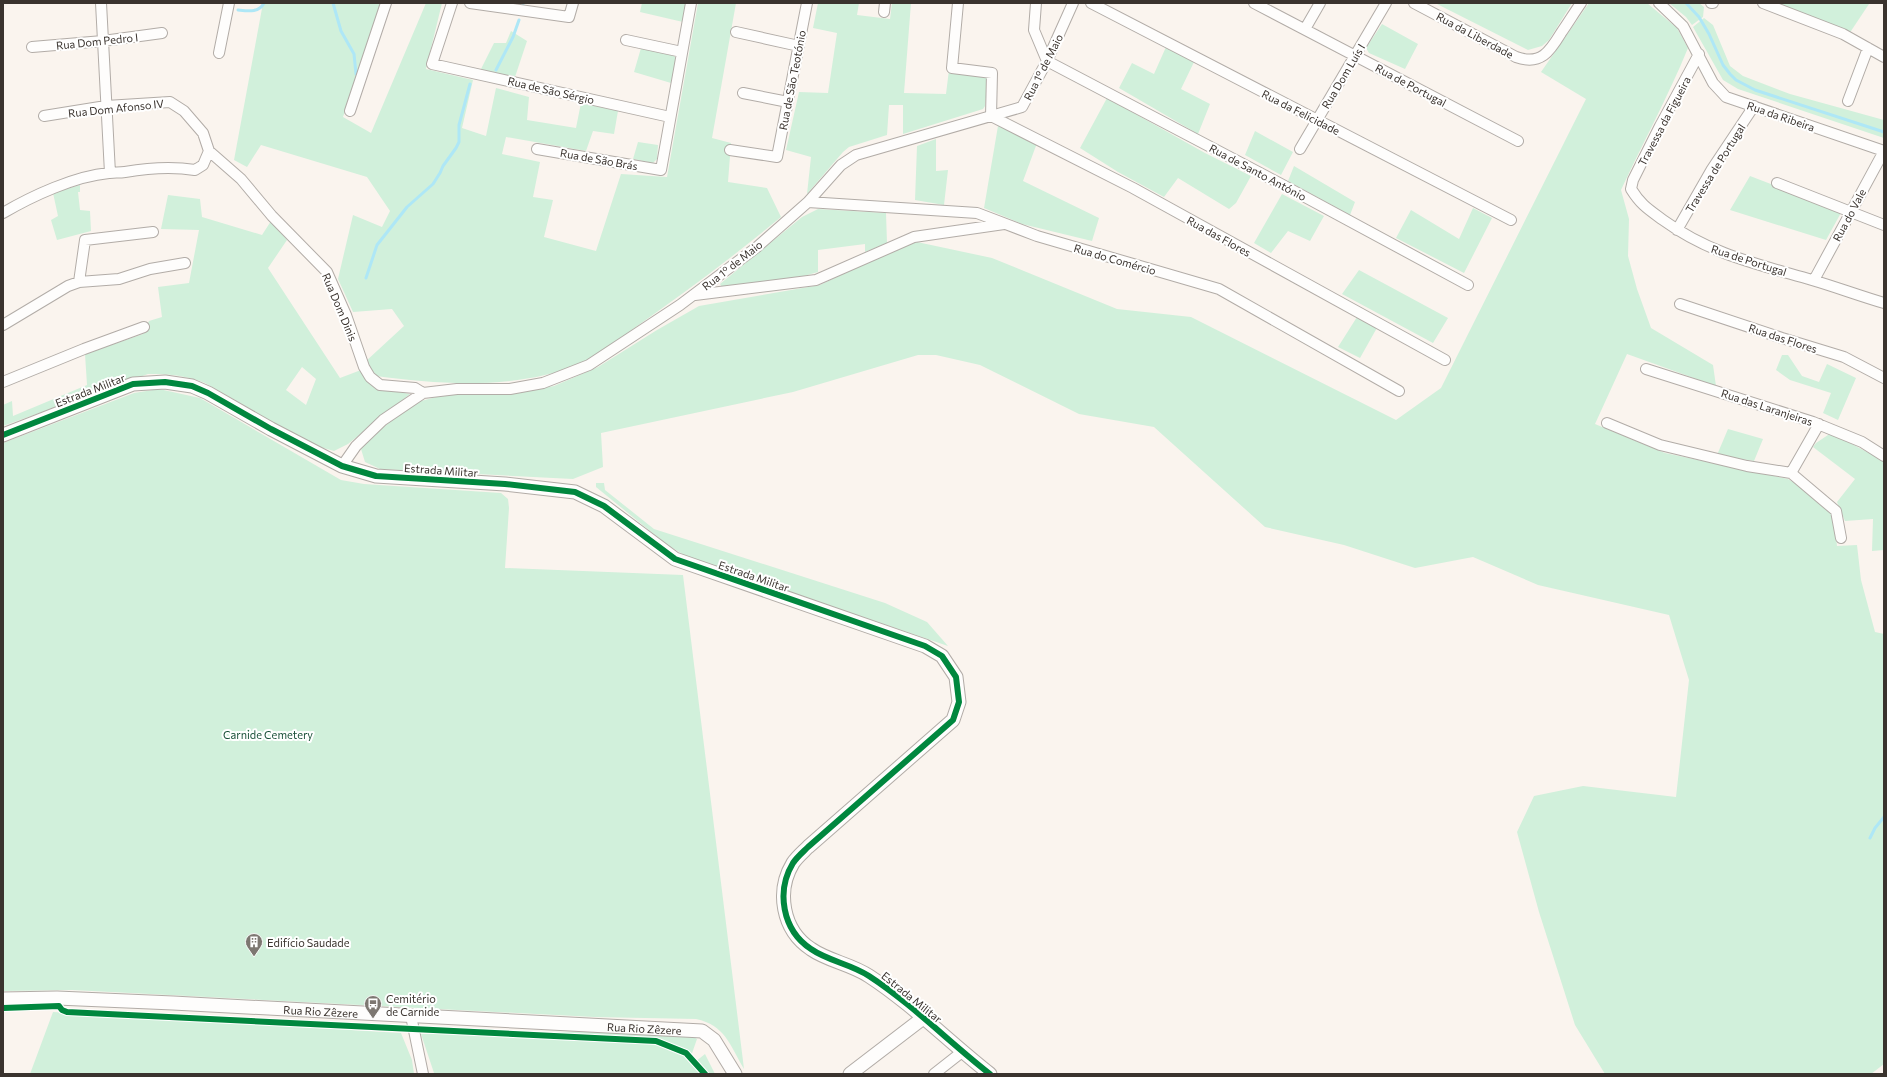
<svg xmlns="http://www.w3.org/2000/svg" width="1887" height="1077" font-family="Commissioner,sans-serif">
<rect width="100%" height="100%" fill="#faf4ee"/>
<path fill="#d1f0db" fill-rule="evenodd" d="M263,3H382L343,117L371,133L426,3H442L426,69L473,80L462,128L486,136L496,88L529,97L527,120L576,128L581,103L618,111L614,134L593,131L586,151L506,137L502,154L540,162L533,197L553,200L544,237L596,251L621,174L667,177L698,3H736L712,138L731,143L728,182L767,188L781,217C733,257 684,293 633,329C619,339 598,357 583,363C517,390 444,385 376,376L365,362L404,326L392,309L353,312L338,279L353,215L382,227L390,211L367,177L261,145L247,167L234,160Z
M642,3H687L683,22L640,12Z
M818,3H859L857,15L890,19L892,3H911L904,93L946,94L949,70L984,75L988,80L985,106L983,109L903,134V105H889L887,135L849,147L843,152L807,194L811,157L786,150L799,92L828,93L837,33L813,28Z
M1435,3H1572L1549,40L1542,46L1528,50Z
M1589,3H1647L1677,28L1688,48C1668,97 1643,142 1621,190L1629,219L1628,256L1637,289L1651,328L1713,365L1716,386L1627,354L1595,424L1665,453L1788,479L1807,491L1834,514L1837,546L1857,545L1861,580L1875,632L1884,634V1064L1871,1074H1605L1575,1025L1539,912L1517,832L1534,796L1583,786L1676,797L1689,680L1669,615L1538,585L1473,557L1415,568L1344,545L1265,527L1154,427L1079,414L980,365L936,355H918L793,392L601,433L603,467L573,479L380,469L365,462L361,449L367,440L395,418L421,401L440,396L456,394H513L554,386L598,367L657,330L699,306L820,285L887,253L917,242L992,258L1117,309L1191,317L1396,420L1441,388L1586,99L1541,72Z
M1669,3H1699L1704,7L1703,17L1692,25L1686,17Z
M1775,3H1867L1869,4L1849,34Z
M1704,18L1713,25L1730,66L1743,76L1790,94L1884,120V138L1738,89L1723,80L1693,27Z
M1382,24L1418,44L1405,69L1369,53L1366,48Z
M511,31L527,41L515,77L480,71L494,43H506Z
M1166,47L1194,62L1181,89L1210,104L1198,134L1119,88L1132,63L1154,74Z
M641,48L673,55L676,58L671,83L634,72Z
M1107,98L1205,153L1251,176L1236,203L1229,209L1178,178L1164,197L1118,172L1080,148Z
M998,126L1037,143L1023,181L1099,218L1092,241L1022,224L984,208Z
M1255,131L1293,152L1281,175L1245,155Z
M936,139V171L948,170L944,205L915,200L917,146Z
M638,142L658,145L657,159L653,163L633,159Z
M1294,166L1355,202L1350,215L1288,181Z
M1750,176L1842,211L1826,240L1730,210Z
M80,185V192H78L80,210L90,211L91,231L57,240L51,220L58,216L53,193Z
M1282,194L1324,216L1310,241L1288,231L1271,253L1254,243Z
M168,195L200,199L202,217L262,235L271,221L287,240L268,268L340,378L361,370L382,389L410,394L348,444L334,451L313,445L205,383C185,375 168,374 148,374L3,426V405L12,401L13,416L87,385L85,354L143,334L149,321L162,317L158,287L189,283L199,230L161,229ZM302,367L316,379L306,405L286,390Z
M1473,208L1492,218L1464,273L1396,238L1411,210L1459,239Z
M818,209L886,213L887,243L865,252V244L818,250V272L804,276L723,289L720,284L802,217Z
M1359,270L1448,318L1433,343L1342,294Z
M1357,317L1378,326L1360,358L1338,347Z
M1782,355H1788L1802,376L1819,382L1827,364L1856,378L1838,420L1823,413L1831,393L1790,380L1776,370Z
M159,389L200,398L341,480L364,484L501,493L508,499L509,508L505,568L683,575L744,1069C730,1045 725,1025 696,1019L594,1017L72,990L3,991V443L134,393Z
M1728,429L1763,439L1754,461L1717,455Z
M1831,433L1884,461V550L1872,551L1873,519L1845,521L1837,502L1855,479L1813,447L1816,443Z
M596,483H604L605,490L654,529L885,603L927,622L948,646L689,558L666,544L596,487Z
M53,1012L401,1033L412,1060L414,1074H30Z
M615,1031L687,1034L697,1039L690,1059L701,1074H431L434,1073L421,1034Z
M705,1054L715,1074H705L695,1062Z"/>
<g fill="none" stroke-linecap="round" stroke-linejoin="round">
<path stroke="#aee7f6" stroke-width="3" d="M333,3L341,31L354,54L356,74
M1686,3L1699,17L1709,34L1723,65L1730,74L1736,80L1755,90L1884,132
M523,4V3
M238,10C248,11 259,13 264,3
M496,70L513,37L519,20
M366,278L377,245L407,207L433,184L440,173L443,166L456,148L459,142V125L470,84
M1870,838L1875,828L1884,817"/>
<defs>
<path id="minor" d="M101,3L110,173
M452,3L432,64L670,117
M470,3L569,17L573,3
M958,3L952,68L992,73L991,116
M1036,3L1034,30L1047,61L1281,184L1468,285
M1091,3L1511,220
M1254,3L1518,141
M1414,3L1516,57C1541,66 1550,51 1561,33C1568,23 1574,13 1581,3
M1659,3L1683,26L1713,83L1726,97L1884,151
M1711,3H1713
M1763,3L1843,34L1884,57
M884,12L885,3
M1305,29L1320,3
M736,32L799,46
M626,40L682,52
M32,47L103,41L162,33
M219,53L229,3
M1699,54L1660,126L1633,180L1631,189C1641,205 1648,209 1663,220C1710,254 1757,264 1812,280C1836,287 1860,296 1884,303
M743,93L788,102
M1848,101L1868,48
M350,111L386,3
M44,116L106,106L170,102L184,111L203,133L209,151L241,179L272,216L327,272L346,315L364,367L370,377L380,385L415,388L423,393
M991,116L1133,188L1445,360
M537,149L661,170L691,3
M1300,149L1386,3
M730,150L777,157L807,3
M1777,183L1884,225
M808,202L977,213L1037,236L1219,289L1399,391
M3,213C32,196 75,176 109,173C114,172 119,173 125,172C148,168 171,166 195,170L203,165L209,151
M1677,230L1712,169L1754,106
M1814,280L1884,151
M79,282L85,240L153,232
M695,295L816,280L914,237L1004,224
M1680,304L1782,338L1844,357L1884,378
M3,325L68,286L79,282L119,279L150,269L185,263
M1646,369L1813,422L1862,442L1884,456
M3,382L84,349L144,327
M1607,423L1660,445L1747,466L1791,473
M1819,424L1791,473L1836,511L1841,538
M342,466L356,446L383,420L423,393L457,389H510L543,383L589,365L680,305L757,247L808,202L841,165L856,155L1022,107L1047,61L1073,3
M411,1016L423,1074
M934,1074L962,1052"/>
<g id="tertiary">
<path d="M3,435L133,384L165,382L192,386L208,393L271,429L342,466L376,476L505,484L575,492L604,506L675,559L925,646L942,656L956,677L959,702L953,720L808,847C803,852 797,857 793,863C776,891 782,930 811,949C828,961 851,964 869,976C912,1004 949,1042 990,1074"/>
<path id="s1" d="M3,999L57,998L173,1003L702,1031L714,1040L735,1074"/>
<path d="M850,1074L923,1018"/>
</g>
</defs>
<use href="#minor" stroke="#b2aca7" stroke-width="12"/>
<use href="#tertiary" stroke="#b2aca7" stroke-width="15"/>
<use href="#minor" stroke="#fefdfc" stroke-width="10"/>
<use href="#tertiary" stroke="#fefdfc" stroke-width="13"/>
<defs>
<path id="cycleway" d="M3,435L133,384L165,382L192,386L208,393L271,429L342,466L376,476L505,484L575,492L604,506L675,559L925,646L942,656L956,677L959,702L953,720L808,847C803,852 797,857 793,863C776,891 782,930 811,949C828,961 851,964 869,976C912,1004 949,1042 990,1074
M3,1008L59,1006L62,1010L67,1012L656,1041L686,1053L705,1074"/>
</defs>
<use href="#cycleway" stroke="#fff" stroke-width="8"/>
<use href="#cycleway" stroke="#00873e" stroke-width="6"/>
</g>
<defs>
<symbol id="building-pin" viewBox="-11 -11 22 30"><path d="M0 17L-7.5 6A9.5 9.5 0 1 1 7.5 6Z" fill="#7d7771" stroke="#fff"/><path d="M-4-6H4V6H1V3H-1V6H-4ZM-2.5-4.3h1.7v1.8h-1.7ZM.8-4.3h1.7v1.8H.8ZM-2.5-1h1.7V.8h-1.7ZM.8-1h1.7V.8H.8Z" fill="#fff"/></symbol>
<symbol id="bus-pin" viewBox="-11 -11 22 30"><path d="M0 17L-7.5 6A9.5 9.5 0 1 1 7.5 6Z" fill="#7d7771" stroke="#fff"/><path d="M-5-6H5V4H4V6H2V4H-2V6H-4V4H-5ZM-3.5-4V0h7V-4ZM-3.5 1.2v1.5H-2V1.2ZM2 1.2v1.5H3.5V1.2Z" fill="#fff"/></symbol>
</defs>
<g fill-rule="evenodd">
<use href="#building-pin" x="244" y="932" width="20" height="27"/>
<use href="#bus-pin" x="363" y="994" width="20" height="27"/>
</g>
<g text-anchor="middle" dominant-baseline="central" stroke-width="4" stroke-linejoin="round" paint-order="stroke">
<g font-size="11" fill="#3a332e" stroke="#fff">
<text transform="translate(1475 35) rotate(28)">Rua da Liberdade</text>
<text transform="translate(97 41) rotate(-6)">Rua Dom Pedro I</text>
<text transform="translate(1043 67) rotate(-63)">Rua 1º de Maio</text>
<text transform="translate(1343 76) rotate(-59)">Rua Dom Luís I</text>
<text transform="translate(792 80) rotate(-79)">Rua de São Teotónio</text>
<text transform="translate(1411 85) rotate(28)">Rua de Portugal</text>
<text transform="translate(551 90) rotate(13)">Rua de São Sérgio</text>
<text transform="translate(116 108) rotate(-6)">Rua Dom Afonso IV</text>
<text transform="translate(1301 112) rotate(27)">Rua da Felicidade</text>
<text transform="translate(1781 116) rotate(19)">Rua da Ribeira</text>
<text transform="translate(1664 121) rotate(-62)">Travessa da Figueira</text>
<text transform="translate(599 159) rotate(10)">Rua de São Brás</text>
<text transform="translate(1715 168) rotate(-58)">Travessa de Portugal</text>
<text transform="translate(1258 172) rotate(28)">Rua de Santo António</text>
<text transform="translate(1849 215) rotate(-62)">Rua do Vale</text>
<text transform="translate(1219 236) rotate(29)">Rua das Flores</text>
<text transform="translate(1115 259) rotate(16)">Rua do Comércio</text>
<text transform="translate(1749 260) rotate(18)">Rua de Portugal</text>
<text transform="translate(732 265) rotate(-38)">Rua 1º de Maio</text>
<text transform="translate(340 307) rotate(67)">Rua Dom Dinis</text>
<text transform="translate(1783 338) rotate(18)">Rua das Flores</text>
<text transform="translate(90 390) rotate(-21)">Estrada Militar</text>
<text transform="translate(1767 407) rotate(18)">Rua das Laranjeiras</text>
<text transform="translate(441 470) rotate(4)">Estrada Militar</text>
<text transform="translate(754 576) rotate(19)">Estrada Militar</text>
<text transform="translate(912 997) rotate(39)">Estrada Militar</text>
<text stroke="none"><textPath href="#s1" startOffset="318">Rua Rio Zêzere</textPath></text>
<text stroke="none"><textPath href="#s1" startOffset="642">Rua Rio Zêzere</textPath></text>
</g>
<g font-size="11" fill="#174e36" stroke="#fff">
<text x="268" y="734">Carnide Cemetery</text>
</g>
<g font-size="11" fill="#3a332e" stroke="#fff" text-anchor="start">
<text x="267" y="942">Edifício Saudade</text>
<text x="386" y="998">Cemitério<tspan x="386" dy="13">de Carnide</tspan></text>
</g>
</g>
<rect width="1887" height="1077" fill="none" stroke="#3a332e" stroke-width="8"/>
</svg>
